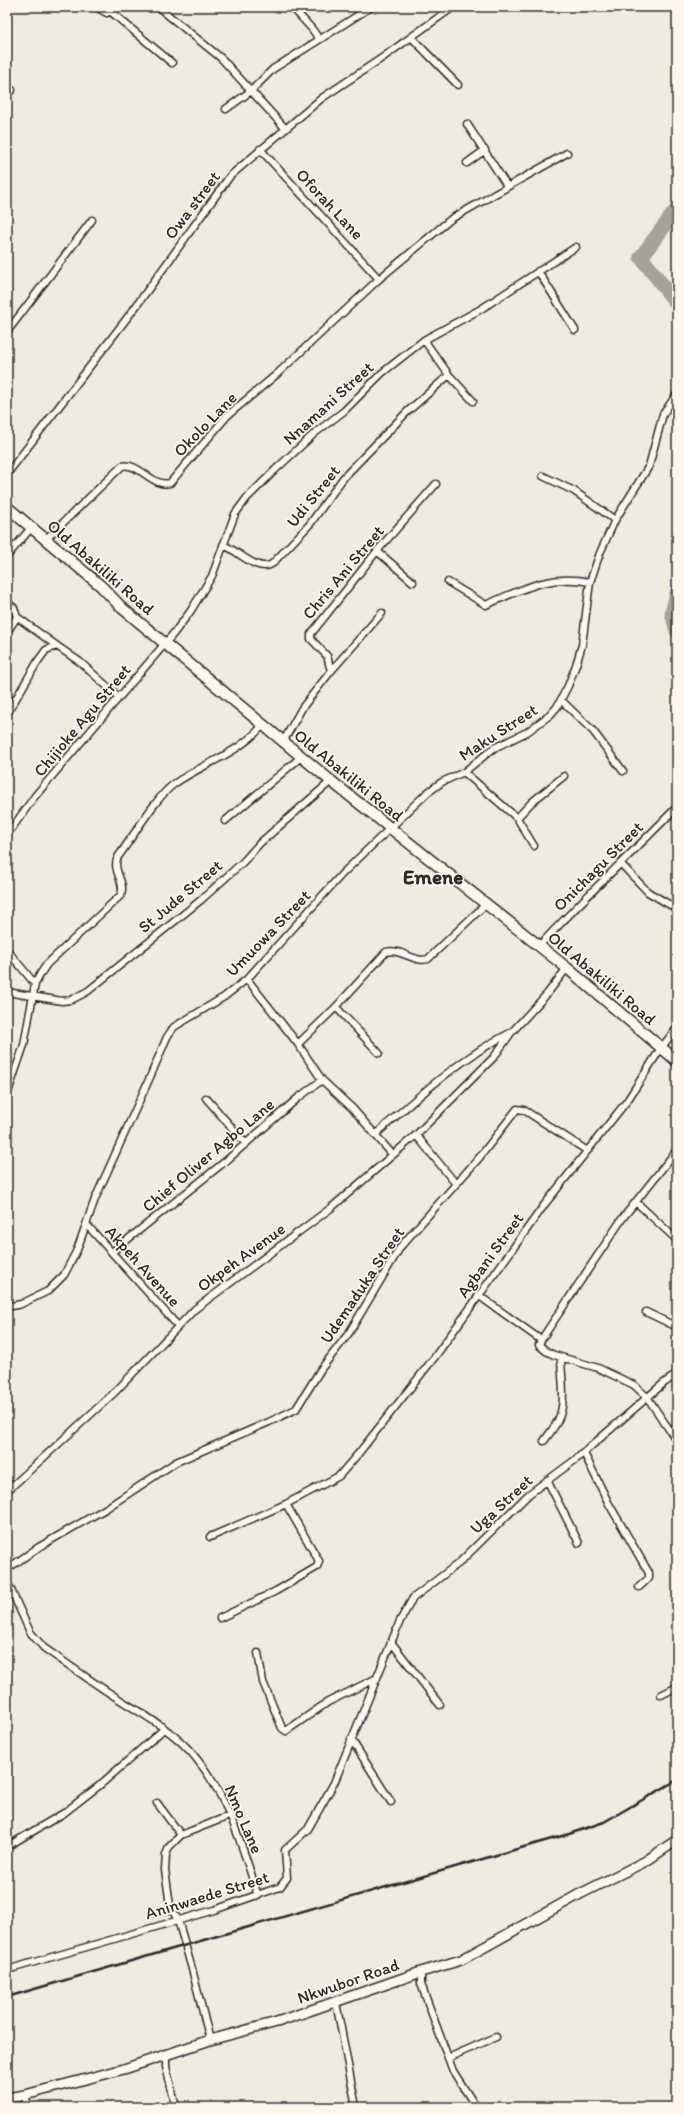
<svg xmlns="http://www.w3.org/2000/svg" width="684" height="2114" font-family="Itim,sans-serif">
<rect width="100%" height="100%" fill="#eeebe0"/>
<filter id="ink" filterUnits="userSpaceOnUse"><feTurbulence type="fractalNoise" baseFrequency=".025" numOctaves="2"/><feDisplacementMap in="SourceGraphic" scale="8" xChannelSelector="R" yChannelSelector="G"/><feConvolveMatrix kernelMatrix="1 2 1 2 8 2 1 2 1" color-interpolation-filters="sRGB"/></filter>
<g filter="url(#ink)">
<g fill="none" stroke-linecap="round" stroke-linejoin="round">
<path stroke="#a4a29a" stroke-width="15" d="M676,7H677
M677,209L641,257L677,304
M677,593L672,613L677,631"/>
<defs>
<path id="street" d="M96,7L107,13L113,7
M158,7L221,58L285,128
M292,7L312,29L319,39
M110,11L172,63
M411,37L458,85
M7,87L12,90
M226,109L251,91L273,69L371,7
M467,124L507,186
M260,149L379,279
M467,163L485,150
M538,271L575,330
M7,332L92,220
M424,340L449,375L473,401
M7,474L134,309L230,176L322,98L382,58L453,7
M543,476L574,491L615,520
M46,539L122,466C139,462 153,488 170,483L227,416L277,374L379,279L451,219L567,153
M223,545C238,550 257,573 272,564L310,524L344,477L407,412L449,375
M377,551L413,582
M7,556L31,528
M448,582L486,605C523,589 548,574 590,582
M7,602L14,608L17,617L57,646
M7,632L17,617
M331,671L382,613
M562,701L593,731L623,771
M7,714L38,661L46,650L57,646L80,662L119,697
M283,742L302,708L331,671L327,656L311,639V634L377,551L436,484
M464,772L517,818L534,846
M517,818L532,802L564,776
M225,821L301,757
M7,835L35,796L174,633L190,612L212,576L235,514L246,499L275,470L315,433L344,411L382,373L424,340L481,309L576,247
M621,864L648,892L677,909
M539,946C584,898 631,854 677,807
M7,950L35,984
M247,979L298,1044L322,1080L353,1109L392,1154
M7,992L62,1001L71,1000L88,991L201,900L243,862L260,843L331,781
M336,1007L379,1053
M298,1044L336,1007L386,952C402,948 413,963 428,959L486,904
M7,1095L24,1045L35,984L41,973L47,964L121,895C126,881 111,870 118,857C133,837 155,798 174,784C202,764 240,753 263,725
M206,1098L246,1144
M376,1134C418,1097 460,1058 510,1033
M416,1135L456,1184
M636,1202L677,1240
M87,1225L178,1326
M112,1252L227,1160L298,1098L322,1080
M478,1295L541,1340L539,1345L546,1351L554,1355L598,1368L634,1385L647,1397L677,1441
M7,1307L21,1304L48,1291L64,1275L77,1250L95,1199L151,1075L167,1037L174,1027L224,997L247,979L343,873L427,793L442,782L464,772L494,748L527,732L550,715L557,707L568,686L576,665L582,645L590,582L600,553L615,520L649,466L663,414L677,394
M646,1312L677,1327
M541,1340L622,1219L677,1150
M544,1441C549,1434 555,1427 558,1420C567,1402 561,1376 561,1358
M584,1453L609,1504L649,1573V1578L639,1587
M547,1480L579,1543
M7,1491L115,1392L195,1309L331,1208L416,1135L494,1057L511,1033L547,994L567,968
M210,1537L286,1504
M7,1569L39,1547L105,1509L176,1462L269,1422L296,1409L321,1369L349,1333L401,1246L479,1158L517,1109L524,1110L586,1150
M7,1581L30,1632L44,1648C66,1663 88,1679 111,1694C140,1713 174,1730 196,1758C228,1797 243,1848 258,1896
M220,1618L276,1591L317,1567L319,1561L286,1504L339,1476L358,1454L434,1358L545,1204L627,1101L661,1048L677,1028
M391,1642L440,1705
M258,1653L263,1682L282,1728L286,1731L328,1702L377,1678
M661,1695L677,1687
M351,1739L391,1802
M157,1803L181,1835L229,1816
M181,1835L169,1847L166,1855L165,1870L168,1891L170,1906L178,1920L192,1969L210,2040
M8,1846L64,1813L100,1785L164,1729
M7,1970L214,1910L280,1887L287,1878L285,1850L308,1829L334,1783L400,1621L413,1598L459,1563L529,1494L575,1460L664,1383L677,1374
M421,1972V1984L453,2071L476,2107
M336,2002L356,2107
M166,2055V2067L176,2107
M448,2058L496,2037
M25,2095L27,2107"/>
<path id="secondary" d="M7,2098L25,2095L124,2069L210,2040L277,2022L421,1972L461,1960L580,1894L646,1861L677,1840"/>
<path id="primary" d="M7,507L101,586L122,608L331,781L567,968L677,1061"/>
</defs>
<use href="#street" stroke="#2b2b2b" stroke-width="9"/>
<use href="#secondary" stroke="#2b2b2b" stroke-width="12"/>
<use href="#primary" stroke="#2b2b2b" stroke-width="13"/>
<use href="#street" stroke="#fbf7ec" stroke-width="6"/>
<use href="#secondary" stroke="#fbf7ec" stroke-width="9"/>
<use href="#primary" stroke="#fbf7ec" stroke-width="10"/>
<path stroke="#2b2b2b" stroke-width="2.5" d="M7,1997L569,1834L604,1822L677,1780"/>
</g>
</g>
<g text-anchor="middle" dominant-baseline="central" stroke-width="3.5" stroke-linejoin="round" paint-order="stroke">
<g font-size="17" fill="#2b2b2b" stroke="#fbf7ec">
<text transform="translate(330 204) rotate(47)">Oforah Lane</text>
<text transform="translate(192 205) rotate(-53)">Owa street</text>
<text transform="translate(328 403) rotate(-42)">Nnamani Street</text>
<text transform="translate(205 424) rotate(-46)">Okolo Lane</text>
<text transform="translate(313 496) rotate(-51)">Udi Street</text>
<text transform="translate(101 567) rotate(41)">Old Abakiliki Road</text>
<text transform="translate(343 572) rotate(-50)">Chris Ani Street</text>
<text transform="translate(82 720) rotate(-50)">Chijioke Agu Street</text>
<text transform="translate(498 732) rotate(-33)">Maku Street</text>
<text transform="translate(349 775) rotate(39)">Old Abakiliki Road</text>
<text transform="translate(598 866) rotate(-45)">Onichagu Street</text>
<text transform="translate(180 896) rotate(-40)">St Jude Street</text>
<text transform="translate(268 933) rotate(-46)">Umuowa Street</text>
<text transform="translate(602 978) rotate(40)">Old Abakiliki Road</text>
<text transform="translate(208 1155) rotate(-40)">Chief Oliver Agbo Lane</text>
<text transform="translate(490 1255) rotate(-54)">Agbani Street</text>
<text transform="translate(241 1257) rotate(-36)">Okpeh Avenue</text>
<text transform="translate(143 1266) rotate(48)">Akpeh Avenue</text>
<text transform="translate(362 1285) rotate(-56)">Udemaduka Street</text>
<text transform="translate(501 1504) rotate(-43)">Uga Street</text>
<text transform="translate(244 1819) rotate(67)">Nmo Lane</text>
<text transform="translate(207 1895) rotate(-17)">Aninwaede Street</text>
<text transform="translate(348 1981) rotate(-19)">Nkwubor Road</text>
</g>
<g font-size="21" font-weight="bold" fill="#2b2b2b" stroke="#fbf7ec">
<text x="433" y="876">Emene</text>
</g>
</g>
<rect width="684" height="2114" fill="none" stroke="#fbf7ec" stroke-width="24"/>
<rect x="12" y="12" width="660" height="2090" fill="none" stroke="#2b2b2b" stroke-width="1.5" filter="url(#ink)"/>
</svg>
